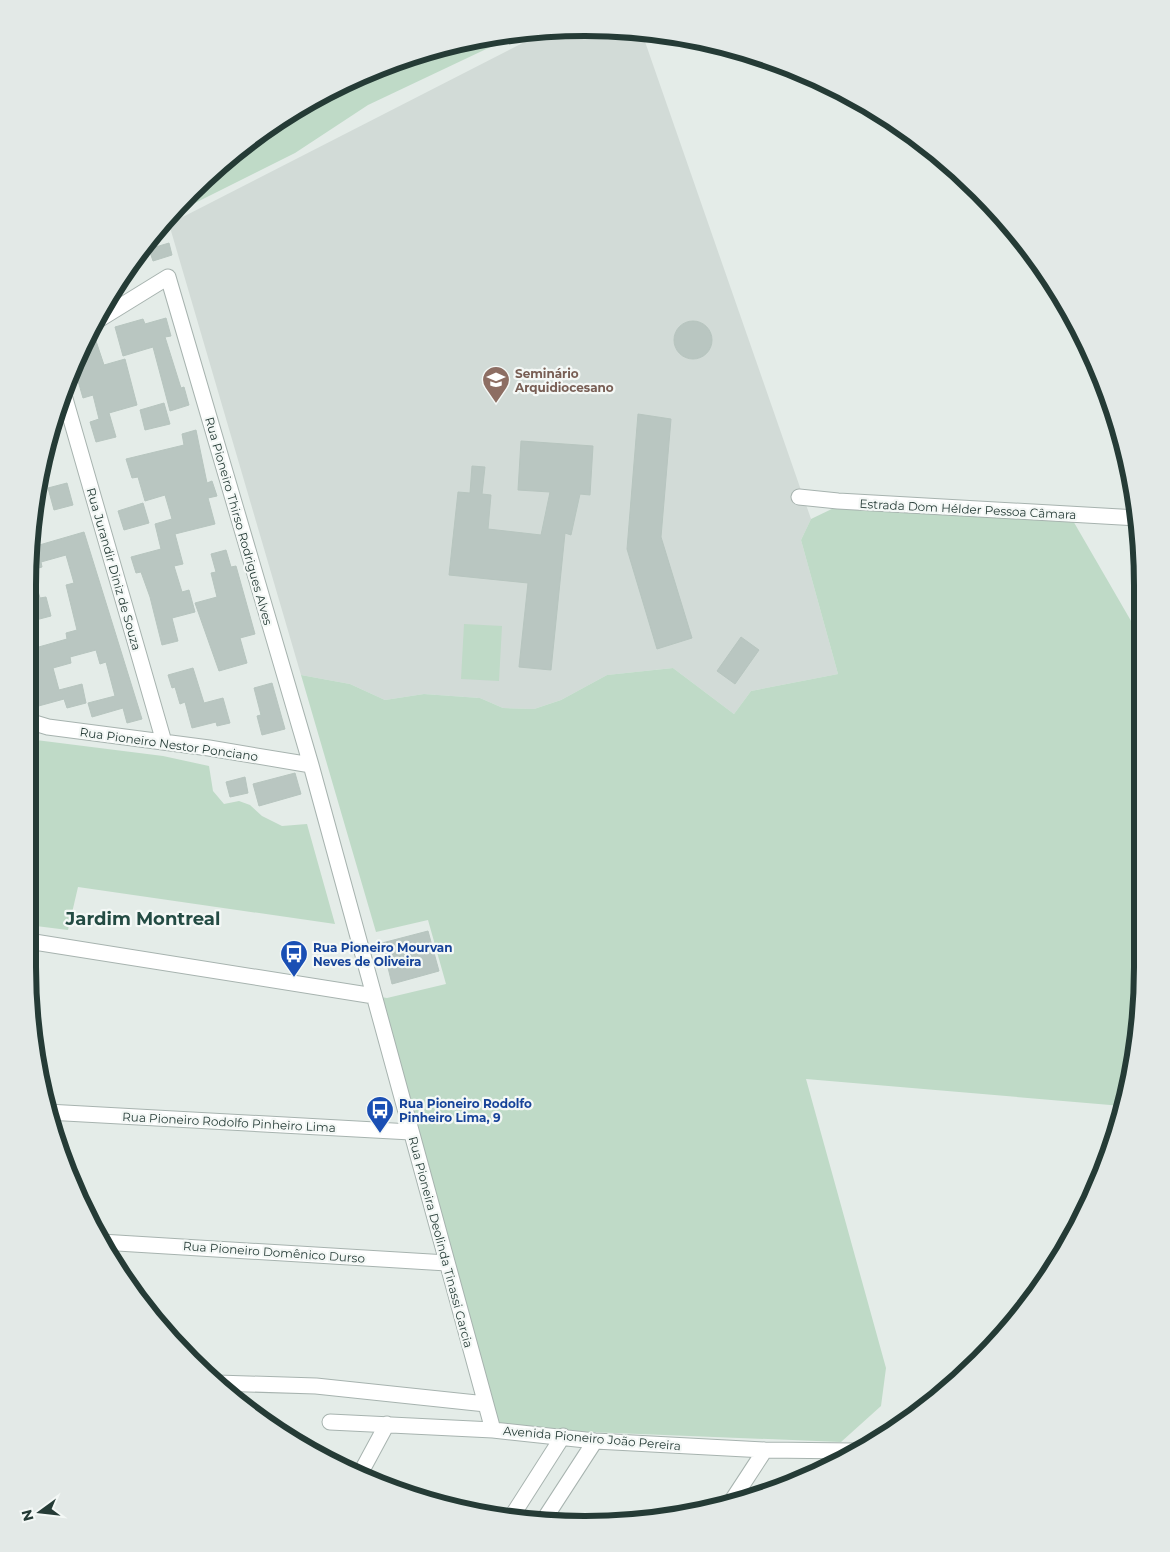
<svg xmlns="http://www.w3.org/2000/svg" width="1170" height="1552" font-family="Montserrat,sans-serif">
<rect width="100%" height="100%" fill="#e4ece8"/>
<path fill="#d2dbd7" d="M585,28L642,33L811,519L801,540L838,674L751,691L734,714L673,668L607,675L561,700L534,709L503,708L480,698L424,694L385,700L350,684L301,675L169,224L546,31Z"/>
<path fill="#bfdac7" d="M518,34L368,105L295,153L169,216L191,191L275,122L371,70L476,38Z
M838,506L1072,519L1138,633V1040L1122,1106L806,1079L886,1368L881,1406L841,1442L491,1428L374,996L387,998L446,984L428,920L376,932L301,675L350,684L385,700L424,694L480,698L503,708L534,709L561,700L607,675L673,668L734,714L751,691L838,674L801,540L811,519Z
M464,624L502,626L499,681L461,679Z
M28,739L163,756L209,766L213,791L224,804L239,801L250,805L262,816L282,826L307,824L335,924L78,887L68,930L28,925Z"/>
<path fill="#b9c6c1" stroke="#b7c5bf" d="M169,243L172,255L153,261L149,249Z
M166,318L171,336L165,337L181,388L184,387L189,405L170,411L153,347L123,356L115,327L143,319L145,324Z
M674 340a19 19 0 1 1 38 0a19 19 0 1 1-38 0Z
M93,332L104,365L125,359L137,405L109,413L116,437L96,442L90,422L99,419L93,395L83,398L74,367L85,338Z
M164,403L170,424L145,430L140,410Z
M638,414L671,419L661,537L692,638L657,649L627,549Z
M196,430L207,483L212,481L217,496L208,498L215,524L175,534L183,564L174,566L182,592L189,590L195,612L172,618L178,641L162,645L150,597L141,572L136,573L131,557L161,549L155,524L172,519L165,495L145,501L138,477L132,478L126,459L184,445L182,434Z
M521,441L593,446L590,495L580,494L571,535L565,533L551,670L519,667L528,583L449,575L458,492L470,493L472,466L485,467L482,494L491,495L488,529L541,535L550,492L518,490Z
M67,483L73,505L54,510L48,488Z
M143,503L149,523L124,530L118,511Z
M84,532L142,719L127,723L123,708L92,717L88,703L115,696L106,662L100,664L96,650L70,657L71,663L53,668L59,690L82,684L86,703L67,708L64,699L35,707L30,687L37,685L28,650L67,639L66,633L77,630L66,585L74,583L66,555L41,562L42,567L29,571H32L40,598L46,597L51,616L28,622L29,548Z
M226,550L231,567L236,566L255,634L240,638L247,663L219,671L195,603L217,597L211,573L216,572L211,554Z
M741,637L759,650L735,684L717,671Z
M193,668L204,703L223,698L230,723L217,726L216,722L192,728L185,702L180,704L175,687L172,688L168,675Z
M272,683L285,729L262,735L257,716L261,715L254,688Z
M295,773L301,794L259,806L253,784Z
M245,777L248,793L230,797L226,782Z
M428,931L439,971L392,984L382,943Z"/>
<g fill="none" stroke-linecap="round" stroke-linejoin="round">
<defs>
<path id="minor" d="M95,322L168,277L311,765L493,1430
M64,395L164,742
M799,497L838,501L1138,518
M28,721L48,727L209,748L311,765
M28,941L374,996
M47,1112L411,1132
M101,1242L447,1263
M217,1383L316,1386L486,1404
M330,1422L493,1430L595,1441L765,1450L854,1451
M360,1474L387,1424
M731,1502L765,1450
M512,1516L563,1436
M545,1518L595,1441"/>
</defs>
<use href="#minor" stroke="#a7b3af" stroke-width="17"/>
<use href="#minor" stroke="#fff" stroke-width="15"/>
</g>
<defs>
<symbol id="university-pin" viewBox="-11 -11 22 30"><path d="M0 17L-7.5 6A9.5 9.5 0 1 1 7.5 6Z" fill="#8d6e63" stroke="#f4f8f6"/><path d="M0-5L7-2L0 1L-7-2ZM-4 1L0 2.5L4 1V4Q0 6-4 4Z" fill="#fff"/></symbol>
<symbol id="bus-pin" viewBox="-11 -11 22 30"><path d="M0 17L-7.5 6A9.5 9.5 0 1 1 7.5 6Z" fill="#1a4fb4" stroke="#f4f8f6"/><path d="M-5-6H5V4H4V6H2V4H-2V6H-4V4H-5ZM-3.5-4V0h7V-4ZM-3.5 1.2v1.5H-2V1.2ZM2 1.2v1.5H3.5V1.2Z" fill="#fff"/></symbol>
</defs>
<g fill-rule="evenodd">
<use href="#university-pin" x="480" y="364" width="32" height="43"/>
<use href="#bus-pin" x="278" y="938" width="32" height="43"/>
<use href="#bus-pin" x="364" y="1094" width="32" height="43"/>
</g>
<g text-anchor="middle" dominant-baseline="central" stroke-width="4.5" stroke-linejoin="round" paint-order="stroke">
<g font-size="12" font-weight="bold" fill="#785e54" stroke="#f4f8f6" text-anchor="start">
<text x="515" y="373">Seminário<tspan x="515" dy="14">Arquidiocesano</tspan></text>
</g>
<g font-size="12" fill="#253b36" stroke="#f4f8f6">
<text transform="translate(968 509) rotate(3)">Estrada Dom Hélder Pessoa Câmara</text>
<text transform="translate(239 521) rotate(74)">Rua Pioneiro Thirso Rodrigues Alves</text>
<text transform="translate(114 569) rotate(74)">Rua Jurandir Diniz de Souza</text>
<text transform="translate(169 744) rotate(8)">Rua Pioneiro Nestor Ponciano</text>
<text transform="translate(229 1122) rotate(3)">Rua Pioneiro Rodolfo Pinheiro Lima</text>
<text transform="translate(441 1242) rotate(75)">Rua Pioneira Deolinda Tinassi Garcia</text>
<text transform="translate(274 1252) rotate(4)">Rua Pioneiro Domênico Durso</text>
<text transform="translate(592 1438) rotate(5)">Avenida Pioneiro João Pereira</text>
</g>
<g font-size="12" font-weight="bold" fill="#164399" stroke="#f4f8f6" text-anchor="start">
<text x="313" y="947">Rua Pioneiro Mourvan<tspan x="313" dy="14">Neves de Oliveira</tspan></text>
<text x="399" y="1103">Rua Pioneiro Rodolfo<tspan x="399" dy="14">Pinheiro Lima, 9</tspan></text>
</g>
<g font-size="18" font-weight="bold" fill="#234b43" stroke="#f4f8f6">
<text x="143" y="919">Jardim Montreal</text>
</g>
</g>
<path d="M0 0H1170V1552H0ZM585 36H585A549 549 0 0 1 1134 585V967A549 549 0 0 1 585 1516H585A549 549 0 0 1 36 967V585A549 549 0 0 1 585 36Z" fill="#e3e9e7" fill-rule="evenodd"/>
<path fill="none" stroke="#253b36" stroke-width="6" d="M585 36H585A549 549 0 0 1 1134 585V967A549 549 0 0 1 585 1516H585A549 549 0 0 1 36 967V585A549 549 0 0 1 585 36Z"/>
<g transform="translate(40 1512) rotate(255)" stroke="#f4f8f6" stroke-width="4" paint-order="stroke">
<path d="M0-4L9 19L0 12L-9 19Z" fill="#253b36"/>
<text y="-8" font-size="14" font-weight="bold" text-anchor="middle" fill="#253b36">N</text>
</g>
</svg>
